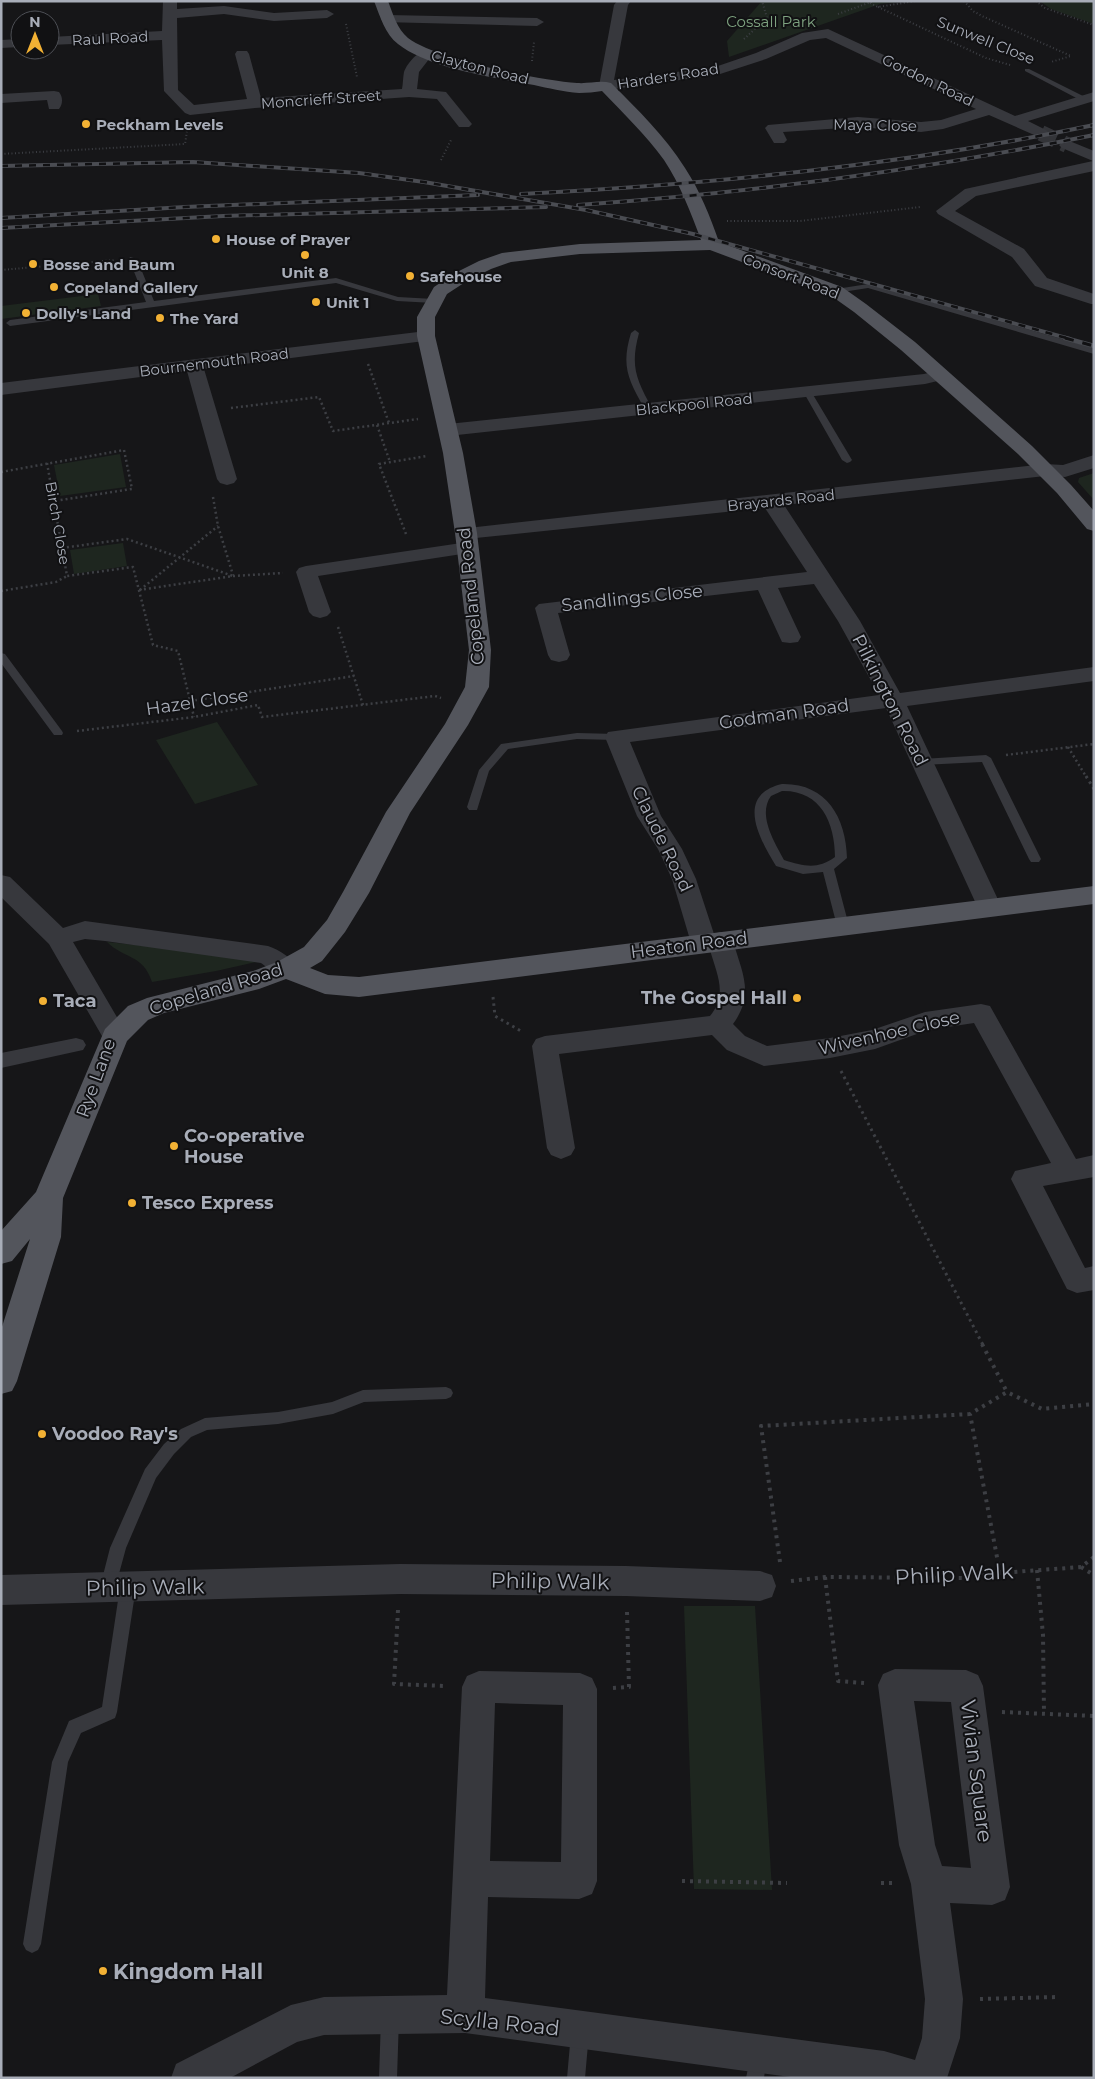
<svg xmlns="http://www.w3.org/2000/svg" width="1095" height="2079" font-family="Montserrat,sans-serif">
<rect width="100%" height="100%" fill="#161618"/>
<path fill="#1e261f" d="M762,1H906L880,4L866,9L729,57L727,41Z
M1094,1V24L1051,9L1041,2Z
M98,294L101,306L1,319V306Z
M120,454L126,487L60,496L54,465Z
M1094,473V500L1078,482L1079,478Z
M123,543L127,566L74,574L70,550Z
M217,722L258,785L195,804L156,740Z
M107,942L254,957L256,962L216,971L152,982C143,954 124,959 107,942Z
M684,1606H755L772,1890L694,1889Z"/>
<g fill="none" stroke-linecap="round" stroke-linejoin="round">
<path stroke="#333438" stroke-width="16" stroke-dasharray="16 8" stroke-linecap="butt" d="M1041,133L1067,145"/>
<path stroke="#3d3f44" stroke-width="2" stroke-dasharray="1 2.5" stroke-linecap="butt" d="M964,1L973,11L982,16L1071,56L1051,62
M1036,1L1045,8L1094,25
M870,3L878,7L915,1
M878,7L986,58L1010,65
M838,14L874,1
M346,24L357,77
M744,39L767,18L762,1
M532,61L534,42
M1,154L185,144L187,131
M441,160L451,140
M727,221H800L920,207
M1,270L115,260"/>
<path stroke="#3d3f44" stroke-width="2.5" stroke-dasharray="2 3" stroke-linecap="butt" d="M368,364L389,423
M231,408L319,397L333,431L418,419
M377,425L390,462
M47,463L67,576L133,567L153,645L178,651L194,717
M1,472L124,450L132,489L54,501
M213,497L218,526L233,575
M406,534L379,464L427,456
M62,548L127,539L233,576
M139,590L233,576L283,573
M140,590L218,526
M1,591L56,582L67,576
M338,627L363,705
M190,701L354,676
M77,731L194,717L258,705L262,717L435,696L441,698
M1068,747L1087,778
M1006,755L1094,744"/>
<path stroke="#3d3f44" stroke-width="3" stroke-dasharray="2.5 4" stroke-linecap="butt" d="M1086,776L1094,789
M493,997L495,1016L521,1031
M841,1071L983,1345"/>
<path stroke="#3d3f44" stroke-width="4" stroke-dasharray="3 5" stroke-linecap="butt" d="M982,1344L1007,1392
M780,1562L761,1426L970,1414
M1081,1567L1094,1575
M1037,1570L1043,1635L1044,1713
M1000,1573L970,1414L1007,1392L1042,1409L1094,1404
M825,1577L838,1681L864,1683
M791,1581L825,1577L965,1578L1000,1573L1081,1567L1094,1557
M398,1610L394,1684L445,1686
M613,1688L629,1687L627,1612
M1002,1712L1094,1716
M682,1881L787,1883
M881,1883H893
M980,1999L1058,1997"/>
<path fill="#37383d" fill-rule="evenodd" d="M1025,69H1029L1089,99L1082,101L1025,71Z
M130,257L137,259L154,301L336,278L398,297L434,299L438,301L434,303L397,301L336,283L10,326L6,323L10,320L146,302L129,259Z
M868,284L1094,348V354L868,288L836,293L832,291L836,289Z
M635,330L639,333C630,366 636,379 652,408L648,411L644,408C628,379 621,366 631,333Z
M808,390L812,393L852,460L850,462L847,463L842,460L804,393Z
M1,653L5,654L62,731L63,733L62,735H54L1,663Z
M577,733L616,734L621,737L616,740L577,739L508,749L489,771L477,810H469L467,807L479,770L501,744Z
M986,755L991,758L1041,859L1039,862H1031L1029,859L982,762L922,765L917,762L922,759Z
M782,784C826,783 846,817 847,858L834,869L849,926L847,929L843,930L837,926L823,872L803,874L776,866C759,838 735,795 782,784ZM782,791C820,790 835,822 835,857C817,870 804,866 784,860C775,843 757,815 771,796Z
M446,1387L451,1389L453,1393L451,1397L446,1399L364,1402L333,1414L278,1424L207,1430L191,1437L174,1454L156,1478L126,1548L114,1592L108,1594L102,1592L100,1587L110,1548L145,1469L164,1444L181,1429L205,1418L278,1412L332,1402L363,1390Z
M128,1580L134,1582L136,1587L117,1712L115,1718L81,1733L68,1762L41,1944L38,1950L32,1953L26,1950L23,1944L52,1762L69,1721L102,1707L120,1587L122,1582Z
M390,2009L396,2012L399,2018L397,2078H379L381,2018L384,2012Z
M580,2024L586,2027L589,2033L585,2078H567L571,2033L574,2027Z
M758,2046L764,2049L767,2055L764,2078H746L752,2049Z"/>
<path fill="#37383d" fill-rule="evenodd" d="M76,1038L83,1040L86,1045L83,1050L1,1068V1053Z"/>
<path fill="#37383d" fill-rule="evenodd" d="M163,1H177V9L224,6L274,13L327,10L334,14L327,18L274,21L224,14L177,18L178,90L194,105L247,99L235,54L237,51H247L249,54L261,98L402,89C403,84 403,77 404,72C408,62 420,48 431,51L433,54L419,72L417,89L446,92L472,124L469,127H459L437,99L409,97L255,108L190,115L185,113L164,91L162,40L50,45V37L162,31Z
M617,1H631L628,5L614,80L715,67L756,53L802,33L828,29L1015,116L1094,92V101L1028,121L1046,130L1049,133L1046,136L1041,138L989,115L943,129L921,132L858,127L783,132L787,140L784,143H774L765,128L768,125L858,117L921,122L941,120L976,109L826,38L810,40L766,59L717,75L606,90L601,89L599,86L614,5Z
M388,15L537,18L544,22L537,26L383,22L381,19L383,16Z
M20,39V47L1,48V40Z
M54,91L59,92C63,97 63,104 59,109H49L47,100L1,103V94Z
M1067,140L1094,151V171L976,196L955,211L1024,249L1047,278L1094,294V304H1091L1035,286L1012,257L938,214L936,211L965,189L1093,161L1062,148L1059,145L1062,142Z
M426,331L432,332L435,336L432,340L204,369L237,479L234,483L227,485L220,483L217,479L187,371L1,395V383Z
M940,370L946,371L949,375L946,379L925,384L448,436L441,434L439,430L441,426L448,424L924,374Z
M1094,455V468L1065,477L1045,476L784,505L860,621L900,693L1094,667V681L907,706L1002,908L999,914L990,916L981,914L978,908L886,708L630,742L661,816L682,849L696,879L714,934L720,932L729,935L733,941C742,973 755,994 733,1024L745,1036L767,1046L830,1038L872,1030L925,1012L981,1004L990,1006L1076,1159L1094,1155V1177L1043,1186L1085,1268L1094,1266V1290L1077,1293L1067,1289L1011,1179L1015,1171L1051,1163L974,1023L928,1030L875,1049L830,1058L764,1066L727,1050L712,1035L559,1054L575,1148L571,1155L561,1159L551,1155L547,1148L532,1046L536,1039L545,1036L710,1016C728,994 717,975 710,950L704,952L695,949L691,943L672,879L658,849L637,816L605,737L608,732L879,695L838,621L814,584L778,588L801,637L798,642L790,643L782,642L758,590L558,613L570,655L567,660L559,662L551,660L548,655L535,608L539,604L807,572L765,508L466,539L459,537L456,533L459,529L1045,464L1063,465Z
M468,542L475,544L478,548L475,552L318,576L331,612L327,616L320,618L313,616L309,612L296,572L299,568L306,566Z
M1,875L10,877L63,928L85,921L268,946C280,950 292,958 299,969L295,975C280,980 273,972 261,963L105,941L85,939L73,942L128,1036L124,1043L115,1046L106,1043L49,944L1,897Z
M400,1564L626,1566L760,1571L772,1575L776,1586L772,1597L760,1601L626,1596L400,1594L1,1605V1575Z
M895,1669L966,1670L978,1675L983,1686L1010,1887L1005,1900L992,1905L950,1903L963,1999L960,2038L947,2078H798L465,2033L324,2035L297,2042L230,2078H171L176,2064L291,2005L324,1997L447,1995L462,1687L467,1676L479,1671L580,1673L592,1678L597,1689V1881L592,1894L579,1899L488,1897L485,1998L884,2051L915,2060L922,2038L925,1999L911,1884L899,1845L878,1685L883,1674ZM914,1701L951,1702L971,1868L942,1866L935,1845ZM495,1703L563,1705L561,1862L490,1861Z"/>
<path fill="#53555c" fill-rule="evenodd" d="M374,1H388C393,14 397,29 408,38C437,60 539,80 577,83C589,84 600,80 611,83C638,110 665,136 685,168C700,191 710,216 719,242L842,287L866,304L915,342L1032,446L1071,485L1094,511V531L1087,529L1057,493L1018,454L901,350L854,312L830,295L710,250L580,254L511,262L491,269L467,281L447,294L435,317V336L463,453L477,533L491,650L489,687L468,725L410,813L369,893L345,932L322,961L310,968L328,975L359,977L1094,886V904L359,997L325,994L286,979L259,989L164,1013L148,1020L127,1041L63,1198L61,1237L17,1381L12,1391L1,1394V1330L30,1239L12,1261L1,1264V1231L36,1192L105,1029L128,1006L147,998L253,971L277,962L304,947L327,920L343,892L386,812L445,724L465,687L469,650L455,533L443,453L417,336V317L434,287L455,273L479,261L502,253L580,244L701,240C691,213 680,184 664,160C646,135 623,113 602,91C595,92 587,93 579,93C564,92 548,88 534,85C495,78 428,68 398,44C385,34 380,16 374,1Z"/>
<defs>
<path id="rail-far1" d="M1,166L193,162L359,173L424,182L586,210L693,234L1070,339
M521,194C716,184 903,165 1094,125
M578,205C752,193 923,170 1094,135
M1,218L185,207L478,195
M1,228L223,216L546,207"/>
<path id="rail" d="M1065,338L1094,346"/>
</defs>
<use href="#rail-far1" stroke="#4a4c52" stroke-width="4"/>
<use href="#rail" stroke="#4a4c52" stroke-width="4.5"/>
<use href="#rail-far1" stroke="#111113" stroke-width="2.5" stroke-dasharray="7" stroke-linecap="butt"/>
<use href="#rail" stroke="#111113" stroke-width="3" stroke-dasharray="9" stroke-linecap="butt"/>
</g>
<g fill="#f2b134" stroke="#111113" stroke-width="2">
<circle cx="86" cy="124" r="5"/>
<circle cx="216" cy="239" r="5"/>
<circle cx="305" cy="255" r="5"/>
<circle cx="33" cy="264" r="5"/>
<circle cx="410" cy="276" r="5"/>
<circle cx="54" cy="287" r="5"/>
<circle cx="316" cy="302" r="5"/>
<circle cx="26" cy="313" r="5"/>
<circle cx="160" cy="318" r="5"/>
<circle cx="797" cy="998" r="5"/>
<circle cx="43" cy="1001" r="5"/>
<circle cx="174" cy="1146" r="5"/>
<circle cx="132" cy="1203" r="5"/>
<circle cx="42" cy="1434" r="5"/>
<circle cx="103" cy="1971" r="5"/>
</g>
<g text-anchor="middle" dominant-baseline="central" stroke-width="4" stroke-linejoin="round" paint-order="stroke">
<g font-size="15" fill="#7fa381" stroke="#111113">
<text x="771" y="21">Cossall Park</text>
</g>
<g font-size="15" fill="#a8adb8" stroke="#111113">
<text transform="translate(110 38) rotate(-3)">Raul Road</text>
<text transform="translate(986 40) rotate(22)">Sunwell Close</text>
<text transform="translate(480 67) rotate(14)">Clayton Road</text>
<text transform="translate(668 76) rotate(-9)">Harders Road</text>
<text transform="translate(928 80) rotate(26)">Gordon Road</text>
<text transform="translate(321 99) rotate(-4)">Moncrieff Street</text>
<text transform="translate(875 125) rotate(1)">Maya Close</text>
<text transform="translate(791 276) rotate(21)">Consort Road</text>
<text transform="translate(214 362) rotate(-7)">Bournemouth Road</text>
<text transform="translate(694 404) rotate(-6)">Blackpool Road</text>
<text transform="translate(781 500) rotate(-6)">Brayards Road</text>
<text transform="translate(58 523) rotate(80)">Birch Close</text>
</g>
<g font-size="15" font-weight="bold" fill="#a8adb8" stroke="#111113" text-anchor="start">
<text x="96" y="124">Peckham Levels</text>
<text x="226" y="239">House of Prayer</text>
<text x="43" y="264">Bosse and Baum</text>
<text x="305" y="272" text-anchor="middle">Unit 8</text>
<text x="420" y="276">Safehouse</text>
<text x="64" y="287">Copeland Gallery</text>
<text x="326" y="302">Unit 1</text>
<text x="36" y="313">Dolly's Land</text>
<text x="170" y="318">The Yard</text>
</g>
<g font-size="18" fill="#a8adb8" stroke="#111113">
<text transform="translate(471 596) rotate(-96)">Copeland Road</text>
<text transform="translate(632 598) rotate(-6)">Sandlings Close</text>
<text transform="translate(890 700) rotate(63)">Pilkington Road</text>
<text transform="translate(197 702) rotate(-8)">Hazel Close</text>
<text transform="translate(784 714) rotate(-8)">Godman Road</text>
<text transform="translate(662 839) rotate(64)">Claude Road</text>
<text transform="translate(689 945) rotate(-7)">Heaton Road</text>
<text transform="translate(216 989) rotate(-17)">Copeland Road</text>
<text transform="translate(889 1033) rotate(-13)">Wivenhoe Close</text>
<text transform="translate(96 1078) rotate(-70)">Rye Lane</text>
</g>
<g font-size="18" font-weight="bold" fill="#a8adb8" stroke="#111113" text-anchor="start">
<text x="787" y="998" text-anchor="end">The Gospel Hall</text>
<text x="53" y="1001">Taca</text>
<text x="184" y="1136">Co-operative<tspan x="184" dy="21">House</tspan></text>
<text x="142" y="1203">Tesco Express</text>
<text x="52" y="1434">Voodoo Ray's</text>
</g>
<g font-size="21" fill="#a8adb8" stroke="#111113">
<text transform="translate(954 1574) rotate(-3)">Philip Walk</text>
<text transform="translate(550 1581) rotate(1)">Philip Walk</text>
<text transform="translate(145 1587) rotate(-1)">Philip Walk</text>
<text transform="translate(977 1771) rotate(83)">Vivian Square</text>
<text transform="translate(500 2022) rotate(6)">Scylla Road</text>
</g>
<g font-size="21" font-weight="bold" fill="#a8adb8" stroke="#111113" text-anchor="start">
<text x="113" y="1971">Kingdom Hall</text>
</g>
</g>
<rect width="1095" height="2079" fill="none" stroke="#a8adb8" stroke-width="5"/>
<g transform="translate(35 35)"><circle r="24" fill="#111113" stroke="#4d4f55"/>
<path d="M0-4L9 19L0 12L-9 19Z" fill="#f2b134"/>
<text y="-8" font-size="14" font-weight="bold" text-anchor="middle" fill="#a8adb8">N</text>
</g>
</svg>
